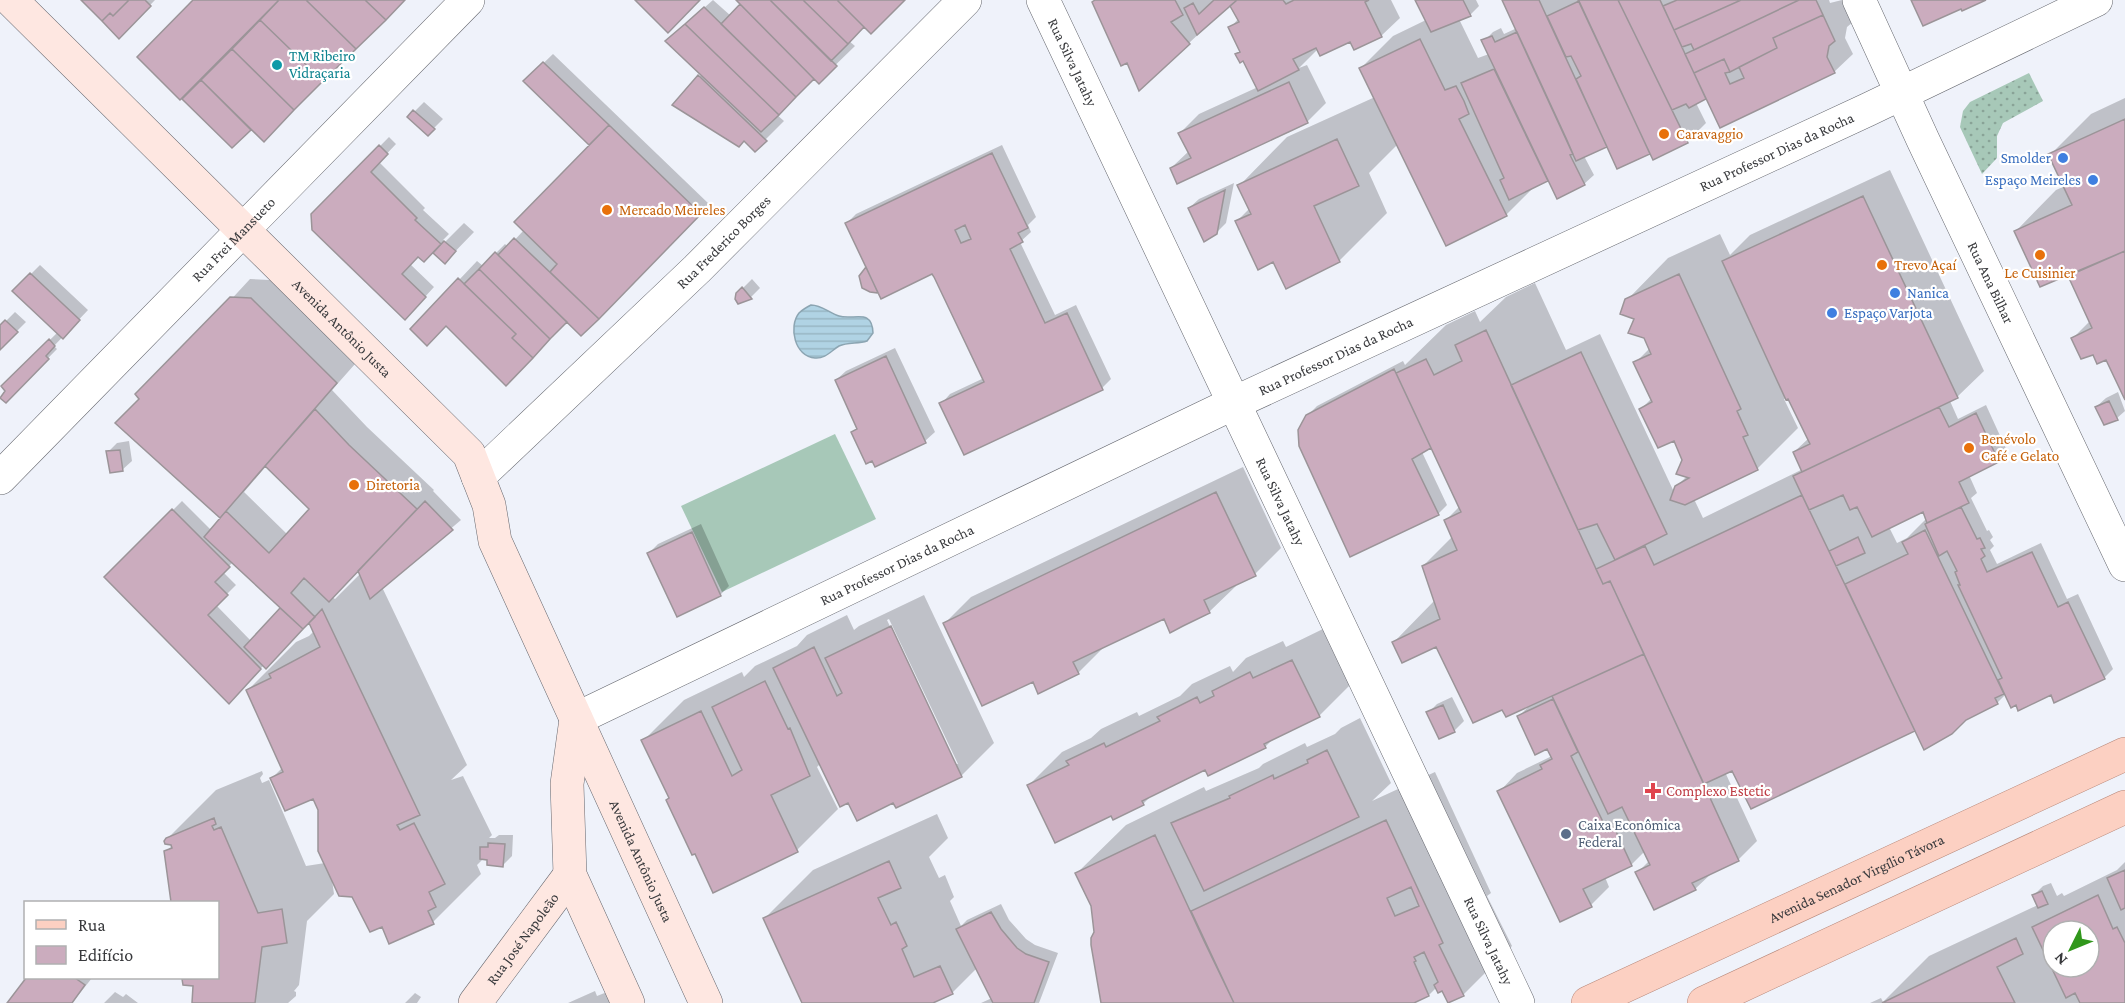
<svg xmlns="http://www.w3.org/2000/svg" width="2125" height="1003" font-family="'Crimson Pro',serif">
<defs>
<pattern id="grass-dots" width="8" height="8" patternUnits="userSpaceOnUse" patternTransform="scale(1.5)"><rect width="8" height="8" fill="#a7c8b8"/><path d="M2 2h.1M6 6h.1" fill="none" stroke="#89a397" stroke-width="1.8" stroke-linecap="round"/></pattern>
<pattern id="water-rules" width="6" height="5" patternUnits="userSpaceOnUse" patternTransform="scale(1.5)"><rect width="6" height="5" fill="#b0d3e4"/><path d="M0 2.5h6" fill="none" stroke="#98b6c4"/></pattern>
</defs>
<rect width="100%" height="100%" fill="#eff2fa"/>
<path fill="url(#grass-dots)" d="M2029,73L2043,101L2003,123L1997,136V158L1982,174L1960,127L1963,111L1970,102Z"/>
<path fill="#a7c8b8" d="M835,434L876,519L722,592L681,506Z"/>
<path fill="url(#water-rules)" stroke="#8ca5b2" stroke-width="1.5" d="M811,305C822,305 829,313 839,316C853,321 872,307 873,333L867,341C858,344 848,342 839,346C831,351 825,359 815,358C795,357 788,327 799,313C802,310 807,307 811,305Z"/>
<path fill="#0003" fill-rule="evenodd" d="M83,0H155L119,37Z
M195,0H404L251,128L232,146L197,82Z
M713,0L731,16L742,4L738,0H903L864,25L849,41L855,46L819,81L814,76L776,114L784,121L755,150L745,140L675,105L702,74L677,32Z
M1096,0H1391L1400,18L1381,36L1351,40L1318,49L1299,68L1307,65L1326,103L1307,122L1171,168L1189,151L1180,133L1199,114L1258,87L1244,59L1237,54L1241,51L1230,28L1239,18L1231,4L1189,43L1127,61Z
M1417,0H1476L1479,6L1470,15L1459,19L1478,58L1489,54L1484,41L1493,32L1501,28L1504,34L1517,28L1504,0H1829L1830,3L1842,0L1853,22L1847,27L1845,38L1853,54L1834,72L1707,96L1696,103L1706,123L1687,142L1651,152L1618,167L1608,145L1584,156L1594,175L1584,184L1549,179L1535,186L1506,215L1398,144L1369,173L1387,213L1339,261L1274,260L1236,222L1250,208L1239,186L1287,137L1375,97L1361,68L1393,36L1426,20ZM1720,52L1731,70L1728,73Z
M553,54L709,204L581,334L567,320L525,366L459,280L477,261L483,266L505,244L508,247L524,230L591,145L525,81Z
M2125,98V396L2107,358L2093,353L2073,338L2090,321L2070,277L2075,271L2016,231L2056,190L2065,186L2050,155L2091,114Z
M424,102L443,119L428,134L409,117Z
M389,137L396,144L379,162L425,208L423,210L449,234L443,240L445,242L464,223L474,232L445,262L433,251L418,255L410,264L434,287L414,309L313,214Z
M1002,145L1036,217L1028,225L1031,232L1020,242L1055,315L1076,305L1111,379L1102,388L941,404L950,394L984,378L933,272L879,291L866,289L868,267L847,223L856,214Z
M1890,170L1984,371L1957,397L1950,401L1958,419L1986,405L2007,451L1998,460L1969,475L1977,493L1971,498L1987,531L1989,530L1993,537L1990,540L1994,546L1990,550L1997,564L2041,543L2067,599L2078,594L2113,669L2104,678L2017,703L2006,694L1997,703L1916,729L1733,769L1725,772L1757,841L1739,859L1713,872L1695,889L1637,873L1649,861L1645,851L1631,865L1605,877L1609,887L1591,905L1499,792L1517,773L1552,756L1548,747L1519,716L1530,705L1503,708L1437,645L1394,642L1435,600L1423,566L1453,536L1446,520L1460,506L1432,446L1422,452L1447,505L1438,514L1307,416L1317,406L1403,361L1405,365L1446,325L1475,311L1480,322L1506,297L1535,283L1566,350L1600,334L1674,492L1676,487L1687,476L1683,460L1674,439L1641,409L1652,398L1635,363L1650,348L1627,300L1668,258L1720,234L1730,255L1750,235ZM1789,397L1809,438L1794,452L1803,469L1703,518L1694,499L1757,469L1798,428L1784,399ZM1923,510L1927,518L1907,538L1897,543L1889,527Z
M1234,183L1226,223L1216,233L1189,208L1199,199Z
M40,265L88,310L54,346L57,349L6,401L7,391L3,386L58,332L14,291Z
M250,279L270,280L355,364L332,390L367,427L434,490L433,491L461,520L382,587L467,765L451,780L463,776L492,835L489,838H495L499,835H513L512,856L503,865L484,858L477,865L481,874L433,922L382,925L353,896L332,880L334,894L307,921L299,985L294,991L296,992V996L288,1003H193L194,985L184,983L183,978H218V902H173L166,852L174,843L167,839L216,790L262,771L263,774L260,778L262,783L269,780L306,866L325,863L319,809L313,797L272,778L283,767L248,690L296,642L309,636L314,631L309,621L275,658L264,665L229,701L106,577L182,501L211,530L222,518L117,423ZM267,465L311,509L288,535L244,492ZM233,562L282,608L251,641L216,605L236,585L223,572ZM359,569L361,573L335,599L332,597Z
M752,279L760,288L751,297L739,302L737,294Z
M15,312L26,322L0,348V327Z
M895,348L935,432L925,441L875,465L853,433L858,427L836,380L846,371Z
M2118,392L2125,411L2117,418L2096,407L2106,398Z
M129,441L132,461L122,470L108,452L117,443Z
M1243,467L1281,548L1255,574L1235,584L1236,586L1209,612L1164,617L1105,646L1078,673L1033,680L945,623L971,597Z
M701,524L729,586L720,595L649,553L658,544Z
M924,595L994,743L961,776L894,801H849L820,764L817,767L838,809L797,850L671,797L643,741L684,700L742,672L744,677L755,666L797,646L807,635L847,615L854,630L859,626ZM889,619L958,764H954L887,620Z
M1325,628L1352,683L1319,716L1276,736L1265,747L1206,768L1153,794L1143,804L1112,814L1029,785L1062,752L1091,738L1101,729L1137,712L1139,716L1180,696L1192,684L1230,666L1233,672L1246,658L1283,641L1286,647Z
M1452,697L1464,721L1454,731L1440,737L1428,713L1437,704Z
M1360,718L1391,783L1372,801L1435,772L1491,893L1487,896L1512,946L1463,995L1437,987L1429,995L1411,1003H1103L1092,906L1077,873L1126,825L1204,787L1206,791L1259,768L1263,764L1305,743L1307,747L1335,734L1341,728Z
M937,814L948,838L929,857L939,878L945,875L954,897L950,901L961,926L967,920L1001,904L1009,920L1026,939L1035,945L1058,953L1039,1003H981L992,998L977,968L952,993L930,1003H803L765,918L813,870Z
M2125,862V1003H1870L1881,998L1883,1002L1929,956L2038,905L2034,895L2043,886L2051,883L2057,896L2062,893L2064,896L2117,870ZM2053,931H2089V967H2053Z
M28,978H92L72,1003H9Z
M622,986L629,1003H568L595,991L597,996Z
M115,992L123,997L126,994L138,1003H104Z
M415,993L421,997L417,1003H405Z"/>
<path fill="#cbacbe" stroke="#9b9498" stroke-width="1.5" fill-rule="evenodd" d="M81,0H129L113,16L110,13L102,21Z
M129,0H145L151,6L119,39L102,21L110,13L113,16Z
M193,0H279L180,100L137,57Z
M279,0H306L356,49L323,81L260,20Z
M306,0H365L386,20L356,49Z
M365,0H405L386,20Z
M635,0H700L668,33Z
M736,0H770L837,66L819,84Z
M770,0H803L848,44L831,61Z
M803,0H837L864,27L848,44Z
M837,0H905L871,34Z
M1095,0H1175L1183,15L1171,22L1190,44L1139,91L1127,63L1121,66L1092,2Z
M1214,0H1237L1197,35L1184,8L1193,3L1199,14Z
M1237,0H1283L1286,4L1294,0H1369L1365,2L1382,37L1354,50L1350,42L1320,56L1316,48L1293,59L1299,70L1258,91L1243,61L1240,63L1235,54L1240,52L1228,27L1239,22L1230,6Z
M1415,0H1463L1471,16L1431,32Z
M1502,0H1539L1607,147L1576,161Z
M1578,0H1618L1688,143L1653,160Z
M1660,0L1706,99L1689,108L1686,104L1672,110L1618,0Z
M1677,0H1741L1674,30L1663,6Z
M1741,0H1799L1694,50L1691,44L1682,47L1674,30Z
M1799,0H1816L1823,15L1773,38L1777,48L1730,72L1724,59L1694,73L1685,54Z
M1911,0H1986L1962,11L1961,9L1923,26Z
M1579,1L1650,154L1617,169L1576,79L1581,76L1571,56L1566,57L1547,16Z
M740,4L814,79L796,97L721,24Z
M704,7L796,97L779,115L685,24Z
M1823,15L1835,41L1829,46L1827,57L1835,73L1720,128L1694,73L1724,59L1730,72L1725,73L1730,84L1744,78L1739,67L1777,48L1773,38Z
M260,20L323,81L294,110L232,49Z
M685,24L779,115L761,132L665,41Z
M1517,32L1566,138L1573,154L1570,155L1585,185L1557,199L1481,40L1492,36L1495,42Z
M1420,39L1445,90L1456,86L1464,101L1469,114L1459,119L1507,216L1446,246L1359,68Z
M232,49L294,110L264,142L201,80Z
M543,62L609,125L589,145L523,81Z
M1494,69L1548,181L1509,200L1500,180L1504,178L1461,83Z
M698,75L767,141L755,152L744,141L739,147L672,105Z
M201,80L251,130L232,148L182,99Z
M1289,82L1308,123L1177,184L1170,168L1191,158L1178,133Z
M413,110L435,129L428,136L407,117Z
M2125,119V251L2040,287L2014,231L2072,205L2048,154Z
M609,125L701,214L599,319L550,272L557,264L514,222Z
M1337,139L1359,186L1314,206L1340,262L1286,289L1273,262L1258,270L1235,221L1251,214L1237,185Z
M379,145L388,154L371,172L417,218L415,220L441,244L424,262L418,257L402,274L426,297L405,320L312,230L311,214Z
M992,153L1028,228L1018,233L1023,242L1010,249L1045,323L1067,313L1103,390L964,455L939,403L984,382L934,277L932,274L881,299L845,223ZM965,225L971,239L961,243L955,230Z
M1225,190L1217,234L1204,242L1188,208Z
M1863,196L1958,398L1802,472L1793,452L1810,444L1788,399L1786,400L1722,261Z
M514,238L599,319L581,336L498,255Z
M444,241L456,251L445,264L433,253Z
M2125,251V400L2106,360L2097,364L2093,355L2081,359L2071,338L2092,328L2068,276Z
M495,252L567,322L550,339L479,269Z
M866,267L878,293L870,292L862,288L859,276Z
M479,269L550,339L533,358L512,338L516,334L464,284Z
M30,273L80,320L63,339L12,291Z
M1679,274L1741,409L1737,411L1748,435L1743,437L1758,470L1685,505L1670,500L1675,486L1689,478L1676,474L1682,460L1674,441L1658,448L1639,409L1652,402L1633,362L1651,354L1644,338L1628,333L1634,319L1620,314L1625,299Z
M458,278L516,334L512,338L533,358L506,386L446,326L427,346L410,329Z
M742,287L752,299L738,304L735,299L736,293Z
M230,297L251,298L337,383L220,518L115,423L139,399L135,394Z
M5,320L18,332L0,350V325Z
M1486,330L1603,584L1610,581L1644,654L1506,717L1502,710L1473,723L1436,647L1402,663L1392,642L1440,619L1422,566L1457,550L1444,520L1461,512L1396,373L1426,359L1434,375L1462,361L1455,345Z
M49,339L55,346L46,356L49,359L6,403L0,398L5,391L1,386Z
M1581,352L1667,534L1615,560L1597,524L1578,530L1511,385Z
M886,356L926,443L875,467L872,461L866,464L851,432L857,429L835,380Z
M1394,369L1431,448L1412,459L1439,515L1350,557L1299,446L1298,430L1306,415Z
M2109,401L2118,420L2104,425L2095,407Z
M1939,407L1949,427L1976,413L1999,462L1959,482L1969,503L1927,523L1923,512L1872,537L1857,507L1850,510L1843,495L1809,510L1793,476Z
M315,409L349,445L417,509L329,602L304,578L291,593L315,617L303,629L204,537L226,511L269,553L309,509L265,466Z
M120,450L123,471L110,473L106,451Z
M1216,492L1256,576L1204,600L1210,613L1183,626L1170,633L1164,619L1073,662L1079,674L1038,694L1033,682L982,706L943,623Z
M1802,495L1915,731L1751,809L1732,771L1704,784L1610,581L1603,584L1596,569L1645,546L1654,565Z
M425,501L453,530L370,599L358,571Z
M1961,507L1977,539L1980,538L1985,548L1981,549L1985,556L1981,559L1987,572L2032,552L2058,607L2068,602L2105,679L2054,703L2051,695L2018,711L2016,705L2011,708L1998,680L2002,678L1958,585H1960L1955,572L1957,571L1947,551L1939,556L1925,524Z
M172,509L230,567L215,582L228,595L208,615L261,669L229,704L104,577Z
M1925,530L2004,694L1995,698L1998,704L1966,720L1952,734L1924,750L1845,584L1908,554L1902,542Z
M692,532L721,596L677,617L647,553Z
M1858,537L1865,553L1836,566L1829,551Z
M280,608L303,629L266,669L244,647Z
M322,609L420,815L397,825L400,830L414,823L445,884L429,892L436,907L428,911L434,924L389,944L382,927L370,932L352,897L339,896L318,851V810L313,799L285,811L270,778L283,772L246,690L271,678L269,674L320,647L309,623Z
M891,626L962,777L896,808L893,803L857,821L848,803L840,807L773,668L814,647L837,696L842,693L825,658Z
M1644,654L1739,861L1692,883L1696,890L1654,910L1635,872L1650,865L1622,807L1608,814L1552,696Z
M1292,660L1320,717L1264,744L1266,748L1208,776L1205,770L1142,801L1144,805L1113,820L1111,816L1055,843L1027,785L1069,765L1066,761L1104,743L1106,747L1160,721L1157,717L1197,697L1200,703L1214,696L1212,691L1250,672L1253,678Z
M765,681L788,729L790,728L810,776L771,795L798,852L713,893L695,854L692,855L666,800L669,798L641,740L701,711L732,776L742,770L712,707Z
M1553,699L1578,752L1571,756L1607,830L1614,827L1632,866L1583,889L1592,907L1560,922L1497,791L1542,769L1540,765L1552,759L1547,749L1535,755L1517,716Z
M1443,705L1455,732L1439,739L1426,712Z
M1327,750L1359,817L1204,891L1171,823L1230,798L1229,796L1273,775L1274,779L1308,763L1307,760Z
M214,818L216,824L212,826L214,830L221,827L258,913L282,909L287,943L262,947L255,1003H192L193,986L183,985L182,979L218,978V902H171L164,851L172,848L171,845L165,844L164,841L166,838Z
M1386,820L1443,943L1439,945L1464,996L1448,1003L1442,991L1438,993L1434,985L1438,982L1424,952L1414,957L1416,961L1414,962L1429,996L1414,1003H1234L1191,911ZM1411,887L1419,906L1395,916L1387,898Z
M1155,835L1205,943L1234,1003H1101L1091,945V938L1094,932L1091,906L1075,873Z
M488,843L505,844L503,867L487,865V860L480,859V847H488Z
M889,861L901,888L878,898L891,925L896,922L907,946L902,949L914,977L940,966L953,994L933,1003H802L763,918Z
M2125,870V908L2121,910L2107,878Z
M2042,891L2048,904L2038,908L2032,895Z
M2098,895L2113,929L2117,927L2125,943V1003H2080L2075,993L2066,998L2032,927ZM2053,931H2089V967H2053Z
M991,912L1001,929L1017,948L1026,954L1049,962L1034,1003H993L956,929Z
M2016,938L2023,954L1997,967L2015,1003H1882Z
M26,978H75L85,985L72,1003H7Z"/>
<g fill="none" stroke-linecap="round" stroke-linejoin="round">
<defs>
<g id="street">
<path id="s1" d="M1043,0L1518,1003"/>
<path id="s2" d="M1859,0L1923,140L2125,565"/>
<path id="s3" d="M478,477L697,269L965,0"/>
<path id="s4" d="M0,478L468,0"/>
<path id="s5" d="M576,719L1234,403L1867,110L2096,0"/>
</g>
<g id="secondary">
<path id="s6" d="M11,0L469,454L489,505L495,541L706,1003"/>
<path d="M576,719L567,784L570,875L628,1003"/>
<path id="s7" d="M475,1003L570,875"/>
</g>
<g id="primary">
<path id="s8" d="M1588,1003L2125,754"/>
<path d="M1704,1003L2125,807"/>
</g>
</defs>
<use href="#street" stroke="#65676e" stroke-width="34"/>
<use href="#secondary" stroke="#65676e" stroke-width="34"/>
<use href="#primary" stroke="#b68779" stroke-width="34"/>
<use href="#street" stroke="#fff" stroke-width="33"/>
<use href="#secondary" stroke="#fee7e1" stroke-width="33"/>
<use href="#primary" stroke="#fcd0c2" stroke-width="33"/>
</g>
<circle fill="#0f9aa8" stroke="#fff" stroke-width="2" cx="277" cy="65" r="6"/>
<g fill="#e8710a" stroke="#fff" stroke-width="2">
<circle cx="1664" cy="134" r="6"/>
<circle cx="607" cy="210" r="6"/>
<circle cx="2040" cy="255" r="6"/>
<circle cx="1882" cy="265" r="6"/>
<circle cx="1969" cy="448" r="6"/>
<circle cx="354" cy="485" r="6"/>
</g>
<g fill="#3f7fe0" stroke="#fff" stroke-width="2">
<circle cx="2063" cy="158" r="6"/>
<circle cx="2093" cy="180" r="6"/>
<circle cx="1895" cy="293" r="6"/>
<circle cx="1832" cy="313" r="6"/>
</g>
<path fill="#e0444e" stroke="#fff" stroke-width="2" d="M1650 782h6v6h6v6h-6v6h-6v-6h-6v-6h6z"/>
<circle fill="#5c6f8a" stroke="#fff" stroke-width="2" cx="1566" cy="834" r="6"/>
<g text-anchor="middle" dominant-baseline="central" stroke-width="4.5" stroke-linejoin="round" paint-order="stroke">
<g font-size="15" fill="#0d838f" stroke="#fff" text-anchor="start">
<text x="289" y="56">TM Ribeiro<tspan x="289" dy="17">Vidraçaria</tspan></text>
</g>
<g font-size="15" fill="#393a3d" stroke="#fff">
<text stroke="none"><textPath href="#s1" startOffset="69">Rua Silva Jatahy</textPath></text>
<text stroke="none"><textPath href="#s5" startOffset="1328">Rua Professor Dias da Rocha</textPath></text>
<text stroke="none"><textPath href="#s4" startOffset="334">Rua Frei Mansueto</textPath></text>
<text stroke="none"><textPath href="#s3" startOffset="340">Rua Frederico Borges</textPath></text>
<text stroke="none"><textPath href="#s2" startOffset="312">Rua Ana Bilhar</textPath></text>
<text stroke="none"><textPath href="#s6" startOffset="466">Avenida Antônio Justa</textPath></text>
<text stroke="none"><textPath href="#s5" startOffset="842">Rua Professor Dias da Rocha</textPath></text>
<text stroke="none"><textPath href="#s1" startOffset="555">Rua Silva Jatahy</textPath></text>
<text stroke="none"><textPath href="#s5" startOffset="356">Rua Professor Dias da Rocha</textPath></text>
<text stroke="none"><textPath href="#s6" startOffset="1088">Avenida Antônio Justa</textPath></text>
<text stroke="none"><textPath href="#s8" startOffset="296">Avenida Senador Virgílio Távora</textPath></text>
<text stroke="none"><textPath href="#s7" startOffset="80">Rua José Napoleão</textPath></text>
<text stroke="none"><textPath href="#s1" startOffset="1041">Rua Silva Jatahy</textPath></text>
</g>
<g font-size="15" fill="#c56008" stroke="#fff" text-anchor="start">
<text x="1676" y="134">Caravaggio</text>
<text x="619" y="210">Mercado Meireles</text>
<text x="1894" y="265">Trevo Açaí</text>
<text x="2040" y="273" text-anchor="middle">Le Cuisinier</text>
<text x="1981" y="439">Benévolo<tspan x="1981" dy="17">Café e Gelato</tspan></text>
<text x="366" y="485">Diretoria</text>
</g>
<g font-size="15" fill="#366cbe" stroke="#fff" text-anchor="end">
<text x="2051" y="158">Smolder</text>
<text x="2081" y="180">Espaço Meireles</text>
<text x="1907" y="293" text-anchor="start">Nanica</text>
<text x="1844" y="313" text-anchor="start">Espaço Varjota</text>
</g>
<g font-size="15" fill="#be3a42" stroke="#fff" text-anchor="start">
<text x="1666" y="791">Complexo Estetic</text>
</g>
<g font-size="15" fill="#4e5e75" stroke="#fff" text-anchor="start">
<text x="1578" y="825">Caixa Econômica<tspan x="1578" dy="17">Federal</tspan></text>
</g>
</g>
<rect x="24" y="901" width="195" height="78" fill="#ffffff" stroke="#b0b0b1" stroke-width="1.5"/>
<rect x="36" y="920" width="30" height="9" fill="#fcd0c2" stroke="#b0b0b1" stroke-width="1.5"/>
<text x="78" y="931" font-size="18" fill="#393a3d">Rua</text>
<rect x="36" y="946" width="30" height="18" fill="#cbacbe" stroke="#b0b0b1" stroke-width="1.5"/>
<text x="78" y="961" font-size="18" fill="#393a3d">Edifício</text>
<g transform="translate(2071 949) rotate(227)"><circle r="28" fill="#ffffff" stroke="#b0b0b1" stroke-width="1.5"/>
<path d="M0-4.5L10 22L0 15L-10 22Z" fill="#31971c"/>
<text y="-9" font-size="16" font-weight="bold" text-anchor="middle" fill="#393a3d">N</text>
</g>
</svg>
